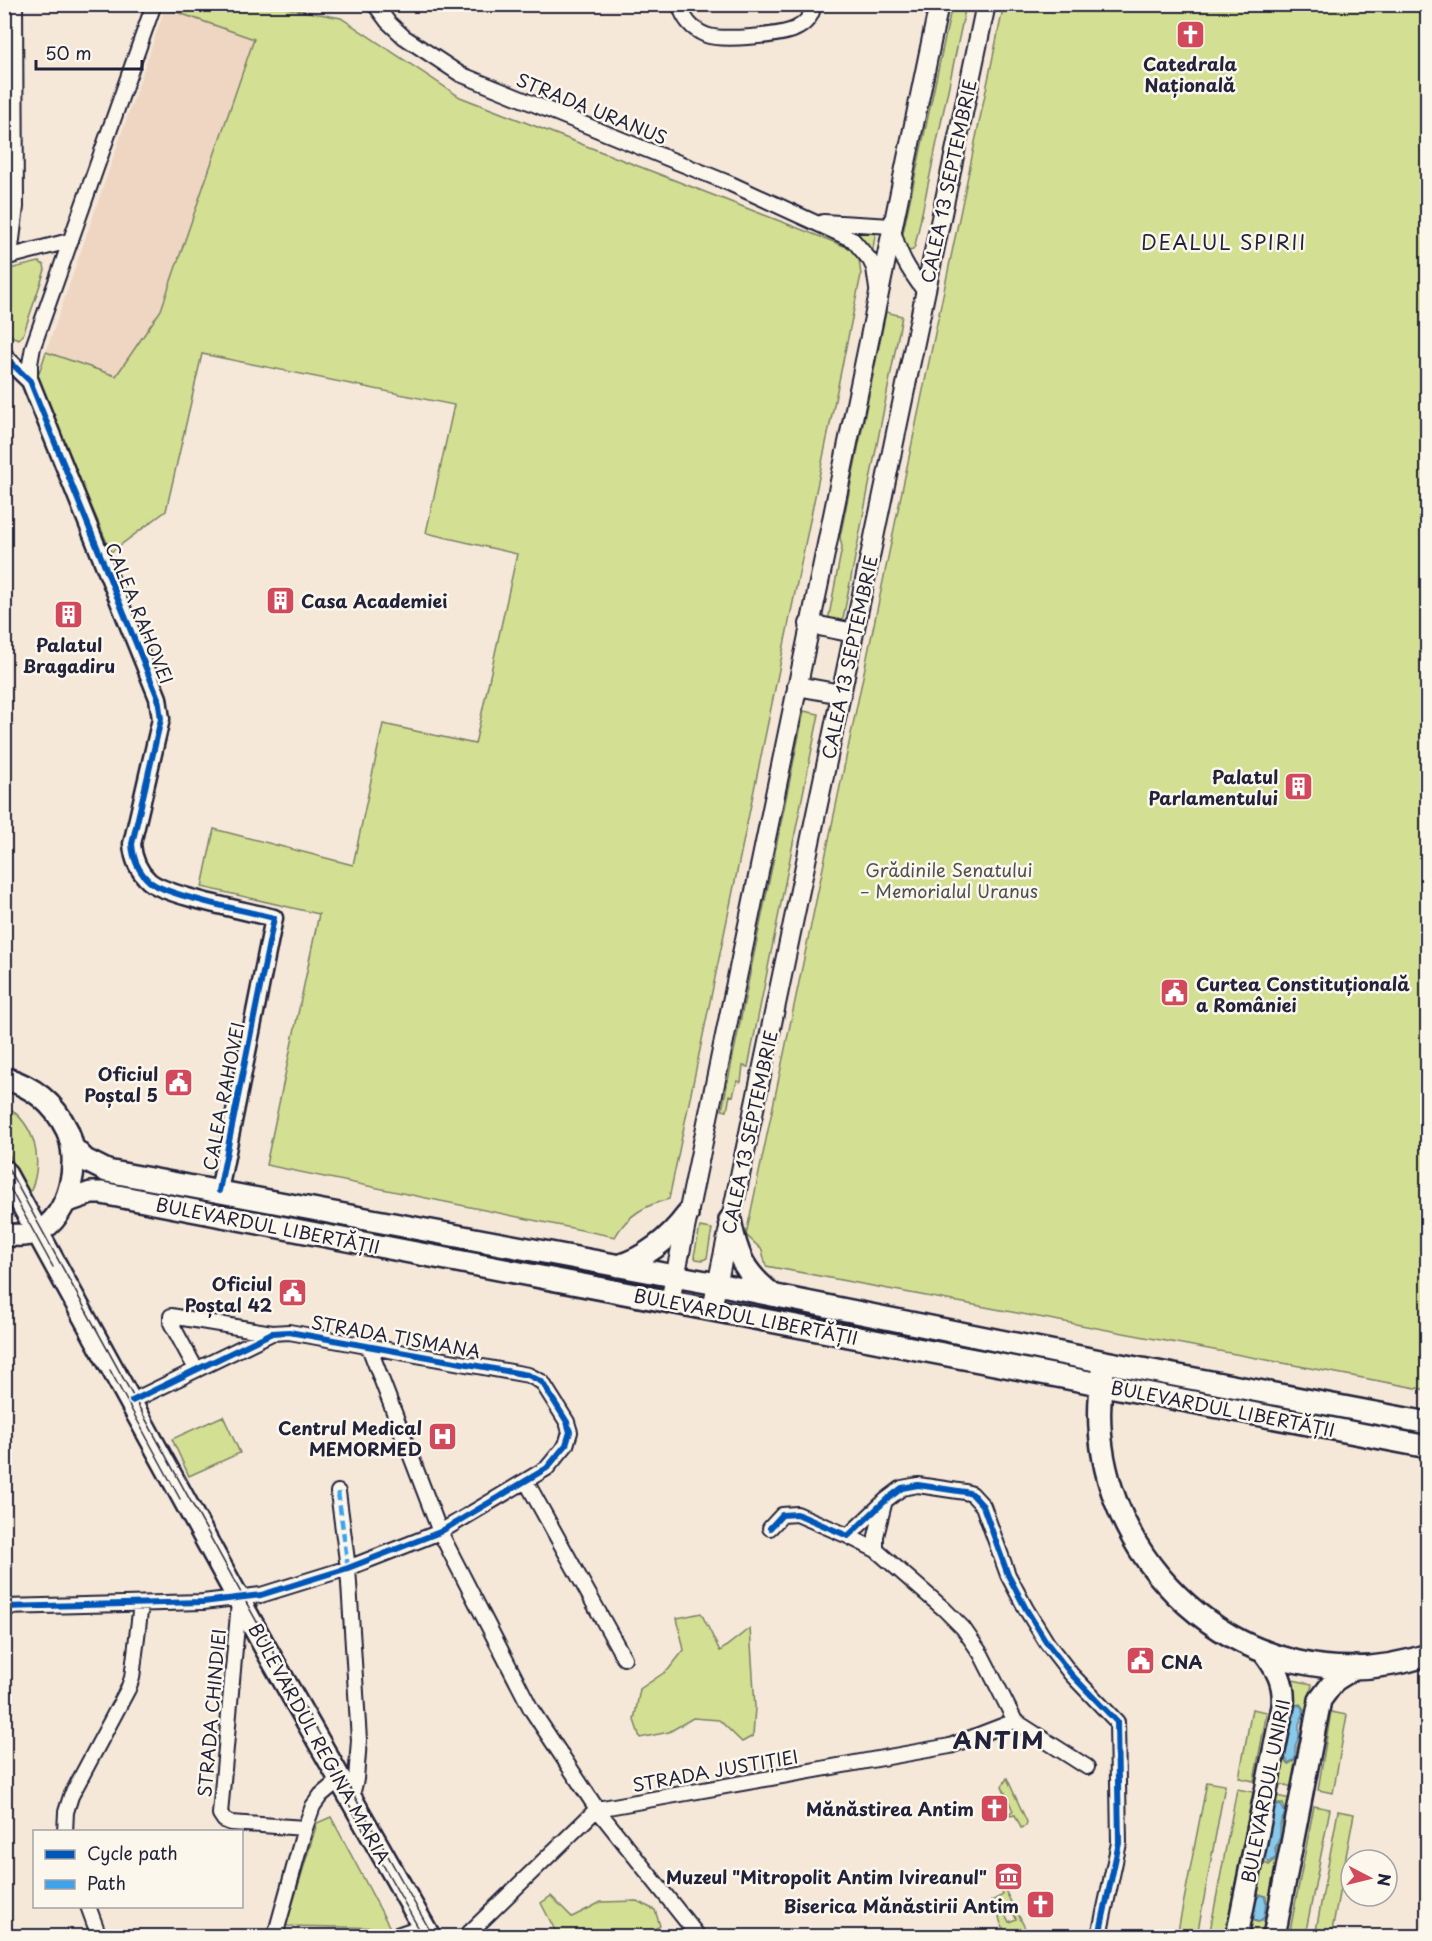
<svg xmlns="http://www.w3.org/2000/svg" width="1432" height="1941" font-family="'Playpen Sans',sans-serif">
<rect width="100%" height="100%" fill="#f5e8d9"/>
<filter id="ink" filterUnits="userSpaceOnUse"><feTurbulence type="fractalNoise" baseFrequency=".0167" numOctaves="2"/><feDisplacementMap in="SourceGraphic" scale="12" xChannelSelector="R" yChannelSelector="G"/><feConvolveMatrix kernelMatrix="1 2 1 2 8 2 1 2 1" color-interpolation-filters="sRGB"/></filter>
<g filter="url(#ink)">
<path fill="#eed6c2" d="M165,8L254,39L161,310L115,377L46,352Z"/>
<path fill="#d3df92" stroke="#7a8066" stroke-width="1.5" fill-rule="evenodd" d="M1004,4L1427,5V1390L766,1266L762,1250L746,1235Z
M167,5H271L341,18L460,97L852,249L859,259L861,275L669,1199C646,1205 627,1215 615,1237L266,1165L319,914L202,887L214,829L353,865L383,724L475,744L517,554L426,533L454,405L202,354L166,511L111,552L37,379L46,352L116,376L161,310L254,39L165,8Z
M952,5H966L915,246L913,250L908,251L904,250L901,242Z
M844,228L876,229L872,255Z
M39,262L44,265L45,270L23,335L19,339L13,337L5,328V270Z
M886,312L902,316L842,624L828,621L842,547L840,537Z
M804,711L819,714L748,1067L743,1066L741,1082L737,1081L733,1096L730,1095L727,1111L722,1110Z
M5,1105C36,1125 44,1160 30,1193L5,1147Z
M700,1227L712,1229L707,1258L703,1260L696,1259L694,1256Z
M223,1416L240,1453L189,1476L172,1439Z
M701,1613L720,1651L750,1628L755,1707L753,1736L742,1742L719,1720L693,1718L669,1732L640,1738L634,1720L640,1689L668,1670L684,1650L677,1618Z
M1293,1680L1312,1684L1293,1787L1274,1783ZM1300,1704L1306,1712L1302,1723L1301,1737L1297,1747V1758C1287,1765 1290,1768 1282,1756L1293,1708L1296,1705Z
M1252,1709L1267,1712L1254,1781L1239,1778Z
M1331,1712L1347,1715L1333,1793L1318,1790Z
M1007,1778L1027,1822L1026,1826L1021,1828L1015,1815L1011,1816L1009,1813L1013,1811L1002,1786Z
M1207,1782L1225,1785L1197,1936H1177Z
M1237,1789L1253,1792L1225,1936H1209Z
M1272,1795L1291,1799L1265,1936H1245ZM1278,1804H1283L1286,1812L1282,1823V1837L1277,1847V1858L1269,1865L1265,1863L1262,1856C1267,1842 1271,1824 1271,1809ZM1259,1894L1266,1896L1267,1909L1264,1913L1265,1917C1261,1920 1261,1924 1254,1921L1252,1915L1254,1898Z
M1314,1806L1330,1809L1305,1936H1289Z
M1338,1811L1354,1814L1331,1936H1315Z
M331,1817L390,1928L286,1926L317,1823Z
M1004,1888L1011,1902L995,1910L991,1901L1003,1895L1001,1890Z
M551,1896L572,1917L601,1902L637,1901L655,1910L660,1926L643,1936H555L557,1934L541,1903Z
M1015,1908L1029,1936H1007L1000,1921L999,1916L1007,1912L1008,1914L1006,1916L1009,1922L1016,1919L1013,1912L1010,1913L1009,1911Z"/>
<path fill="#87c9e8" stroke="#5f86a3" stroke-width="1.5" d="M1297,1705L1301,1706L1304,1713L1299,1724V1737L1295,1746V1758L1289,1763L1284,1756C1286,1741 1291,1726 1292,1711Z
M1281,1805L1285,1813L1280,1824V1837L1275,1848L1276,1857L1269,1863L1264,1856L1268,1844L1269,1831L1273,1819L1272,1811L1277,1806Z
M1260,1895L1264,1896L1266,1902L1264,1917L1258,1922L1254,1919C1252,1911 1254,1901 1260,1895Z"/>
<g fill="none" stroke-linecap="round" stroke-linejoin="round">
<defs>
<path id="minor" d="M372,4L376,6L388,22L404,37L460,74L731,184L853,240L870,260L874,268L877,289
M679,4C684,19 691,29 706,35C721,41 780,36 795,29C806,24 812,16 814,4
M823,222L892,226C899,255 907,268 925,292
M10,256L16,207L15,4
M4,258L69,241
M30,381V364L33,347L154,4
M369,1347L440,1532L531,1709L597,1809L698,1936
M196,1369L171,1323V1316L272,1333
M526,1481L624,1658
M338,1492L348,1568L359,1740L356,1779L351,1799
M884,1504L876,1536V1550L944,1609L963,1628L981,1654L1015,1721L1087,1767
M770,1528L782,1515L797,1514L848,1536L886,1500L902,1488L918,1485L965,1492L972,1494L983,1506L1008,1575L1026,1609L1047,1643L1071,1674L1117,1722L1119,1843L1099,1936
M848,1536L876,1550
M239,1603L220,1814L224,1820L231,1823L305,1828
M4,1607L203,1602L261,1595L348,1568L440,1532L547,1468L566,1445L570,1432L567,1422L542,1382L528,1375L289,1332L272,1333L132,1401
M65,1832L66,1812L71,1796L128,1689L132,1678L141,1604
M88,1906L99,1936
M275,1936L305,1828L313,1806L321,1795L340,1779
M394,1936L423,1926
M466,1936L597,1809L950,1746L1015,1721"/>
<path id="tertiary" d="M4,356L30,381L158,698L161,719L132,844C133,858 138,871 149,881C166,896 248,911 274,918L219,1191"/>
<path id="secondary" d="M809,624L854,633
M797,686L841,694
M670,1301L939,4
M712,1309L986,4"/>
<path id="primary" d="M4,1078C32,1086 54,1103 67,1130C81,1160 71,1217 37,1232C27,1236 15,1236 4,1234
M72,1147L85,1160L107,1171L717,1284L1105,1362L1428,1423
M4,1171L266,1649L429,1936
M65,1202L91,1193H102L1428,1447
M730,1220C737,1256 744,1273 773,1295
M618,1266C647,1257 669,1239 687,1215
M1103,1372C1073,1554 1248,1715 1428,1655
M1237,1936L1283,1706C1285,1683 1277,1669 1263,1651
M1274,1936L1320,1700L1335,1680L1356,1667"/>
</defs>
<use href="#minor" stroke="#22223b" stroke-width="18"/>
<use href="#tertiary" stroke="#22223b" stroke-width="21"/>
<use href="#secondary" stroke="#22223b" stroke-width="22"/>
<use href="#primary" stroke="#22223b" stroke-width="26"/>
<use href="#minor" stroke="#fbf7ec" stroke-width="14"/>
<use href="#tertiary" stroke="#fbf7ec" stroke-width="16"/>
<use href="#secondary" stroke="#fbf7ec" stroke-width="18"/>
<use href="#primary" stroke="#fbf7ec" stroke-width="21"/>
<path stroke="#22223b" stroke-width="1.5" d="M4,1161L280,1664L433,1936
M7,1183L53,1267
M110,1370L180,1499
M332,1774L423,1936"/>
<path stroke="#3ea2ec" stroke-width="4.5" stroke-dasharray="9 4.5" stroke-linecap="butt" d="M338,1492L348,1568"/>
<defs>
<path id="cycleway" d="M4,356L30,381L158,698L161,719L132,844C133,858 138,871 149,881C166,896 248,911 274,918L219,1191
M770,1528L782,1515L797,1514L848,1536L886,1500L902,1488L918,1485L965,1492L972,1494L983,1506L1008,1575L1026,1609L1047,1643L1071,1674L1117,1722L1119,1843L1099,1936
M4,1607L203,1602L261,1595L348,1568L440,1532L547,1468L566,1445L570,1432L567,1422L542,1382L528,1375L289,1332L272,1333L132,1401"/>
</defs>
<use href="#cycleway" stroke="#fbf7ec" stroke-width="10"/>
<use href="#cycleway" stroke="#0057b8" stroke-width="6"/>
</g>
</g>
<defs>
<symbol id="church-square" viewBox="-11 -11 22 22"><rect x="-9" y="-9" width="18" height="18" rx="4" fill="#d1495b" stroke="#fbf7ec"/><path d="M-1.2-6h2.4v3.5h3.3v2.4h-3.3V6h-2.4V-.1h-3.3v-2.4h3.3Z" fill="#fff"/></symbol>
<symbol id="building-square" viewBox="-11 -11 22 22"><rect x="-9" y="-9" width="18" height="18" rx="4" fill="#d1495b" stroke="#fbf7ec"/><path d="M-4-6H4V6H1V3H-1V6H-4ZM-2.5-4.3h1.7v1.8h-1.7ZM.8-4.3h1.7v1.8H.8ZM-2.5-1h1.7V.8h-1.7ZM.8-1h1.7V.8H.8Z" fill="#fff"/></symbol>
<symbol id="civic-square" viewBox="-11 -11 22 22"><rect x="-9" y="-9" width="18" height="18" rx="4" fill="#d1495b" stroke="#fbf7ec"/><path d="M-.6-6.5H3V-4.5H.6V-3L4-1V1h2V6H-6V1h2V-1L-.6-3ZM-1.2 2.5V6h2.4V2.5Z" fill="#fff"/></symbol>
<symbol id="hospital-square" viewBox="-11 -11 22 22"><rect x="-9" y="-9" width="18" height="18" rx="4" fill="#d1495b" stroke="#fbf7ec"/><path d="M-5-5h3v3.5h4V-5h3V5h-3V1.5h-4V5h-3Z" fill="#fff"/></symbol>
<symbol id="museum-square" viewBox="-11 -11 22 22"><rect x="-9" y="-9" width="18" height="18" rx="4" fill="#d1495b" stroke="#fbf7ec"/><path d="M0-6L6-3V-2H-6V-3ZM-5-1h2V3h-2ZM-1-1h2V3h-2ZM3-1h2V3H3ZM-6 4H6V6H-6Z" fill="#fff"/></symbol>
</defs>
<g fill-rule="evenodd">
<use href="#church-square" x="1174" y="18" width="33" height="33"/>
<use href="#building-square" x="264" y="584" width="33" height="33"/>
<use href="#building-square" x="52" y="598" width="33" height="33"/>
<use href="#building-square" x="1282" y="770" width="33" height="33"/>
<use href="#civic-square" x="1158" y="976" width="33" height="33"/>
<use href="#civic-square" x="162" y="1066" width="33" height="33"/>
<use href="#civic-square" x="276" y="1276" width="33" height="33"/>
<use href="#hospital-square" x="426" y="1420" width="33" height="33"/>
<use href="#civic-square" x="1124" y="1644" width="33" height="33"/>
<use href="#church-square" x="978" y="1792" width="33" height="33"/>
<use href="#museum-square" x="992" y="1860" width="33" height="33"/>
<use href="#church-square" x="1024" y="1888" width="33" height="33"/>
</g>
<g text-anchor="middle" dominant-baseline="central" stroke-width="5" stroke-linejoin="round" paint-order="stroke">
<g font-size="18" font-weight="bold" fill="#22223b" stroke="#fbf7ec" text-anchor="end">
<text x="1190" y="63" text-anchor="middle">Catedrala<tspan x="1190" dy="21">Națională</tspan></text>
<text x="301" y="600" text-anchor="start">Casa Academiei</text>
<text x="69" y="644" text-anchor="middle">Palatul<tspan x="69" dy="21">Bragadiru</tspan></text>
<text x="1278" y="776">Palatul<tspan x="1278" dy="21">Parlamentului</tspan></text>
<text x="1196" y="983" text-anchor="start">Curtea Constituțională<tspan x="1196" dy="21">a României</tspan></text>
<text x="158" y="1073">Oficiul<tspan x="158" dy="21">Poștal 5</tspan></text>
<text x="272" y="1283">Oficiul<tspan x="272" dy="21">Poștal 42</tspan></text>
<text x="422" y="1427">Centrul Medical<tspan x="422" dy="21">MEMORMED</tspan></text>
<text x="1161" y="1661" text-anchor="start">CNA</text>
<text x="974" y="1808">Mănăstirea Antim</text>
<text x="987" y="1876">Muzeul "Mitropolit Antim Ivireanul"</text>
<text x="1019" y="1905">Biserica Mănăstirii Antim</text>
</g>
<g font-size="18" fill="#22223b" stroke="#fbf7ec">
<text transform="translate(592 108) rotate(22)">STRADA URANUS</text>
<text transform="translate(948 181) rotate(-78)">CALEA 13 SEPTEMBRIE</text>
<text transform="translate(140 613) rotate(68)">CALEA RAHOVEI</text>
<text transform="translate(849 657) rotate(-78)">CALEA 13 SEPTEMBRIE</text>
<text transform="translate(223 1096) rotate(-79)">CALEA RAHOVEI</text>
<text transform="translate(749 1132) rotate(-78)">CALEA 13 SEPTEMBRIE</text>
<text transform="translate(268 1225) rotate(11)">BULEVARDUL LIBERTĂȚII</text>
<text transform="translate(746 1316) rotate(11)">BULEVARDUL LIBERTĂȚII</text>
<text transform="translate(396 1336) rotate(10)">STRADA TISMANA</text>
<text transform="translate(1223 1408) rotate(11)">BULEVARDUL LIBERTĂȚII</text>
<text transform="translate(211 1713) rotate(-85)">STRADA CHINDIEI</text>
<text transform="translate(320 1743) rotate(61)">BULEVARDUL REGINA MARIA</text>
<text transform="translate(715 1770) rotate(-10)">STRADA JUSTIȚIEI</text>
<text transform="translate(1265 1791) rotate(-79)">BULEVARDUL UNIRII</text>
</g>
<g font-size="18" fill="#4e5151" stroke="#fbf7ec">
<text x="949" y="869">Grădinile Senatului<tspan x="949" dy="21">– Memorialul Uranus</tspan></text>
</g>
<g font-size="20" letter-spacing="1.5" fill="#22223b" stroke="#fbf7ec">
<text x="1224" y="242">DEALUL SPIRII</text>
</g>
<g font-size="24" font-weight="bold" letter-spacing="1.5" fill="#22223b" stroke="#fbf7ec">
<text x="999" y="1739">ANTIM</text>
</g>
</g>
<rect width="1432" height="1941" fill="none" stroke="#fbf7ec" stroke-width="24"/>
<rect x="12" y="12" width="1408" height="1917" fill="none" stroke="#22223b" stroke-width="2" filter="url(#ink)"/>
<rect x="33" y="1830" width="210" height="78" fill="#fbf7ec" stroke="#a4a2a5" stroke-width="1.5"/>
<rect x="45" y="1850" width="30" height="9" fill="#0057b8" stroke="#a4a2a5" stroke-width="1.5"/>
<text x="87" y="1860" font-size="18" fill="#22223b">Cycle path</text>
<rect x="45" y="1880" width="30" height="9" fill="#3ea2ec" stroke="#a4a2a5" stroke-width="1.5"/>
<text x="87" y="1890" font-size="18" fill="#22223b">Path</text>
<g transform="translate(1369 1878) rotate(97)"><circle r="28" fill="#fbf7ec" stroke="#a4a2a5" stroke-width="1.5"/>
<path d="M0-4.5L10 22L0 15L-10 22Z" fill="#d1495b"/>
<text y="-9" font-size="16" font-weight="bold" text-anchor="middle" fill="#22223b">N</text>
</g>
<path d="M36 60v9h106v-9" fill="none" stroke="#22223b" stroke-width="3"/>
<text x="45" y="60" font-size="18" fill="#22223b" stroke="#fbf7ec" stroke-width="4.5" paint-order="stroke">50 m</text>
</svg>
